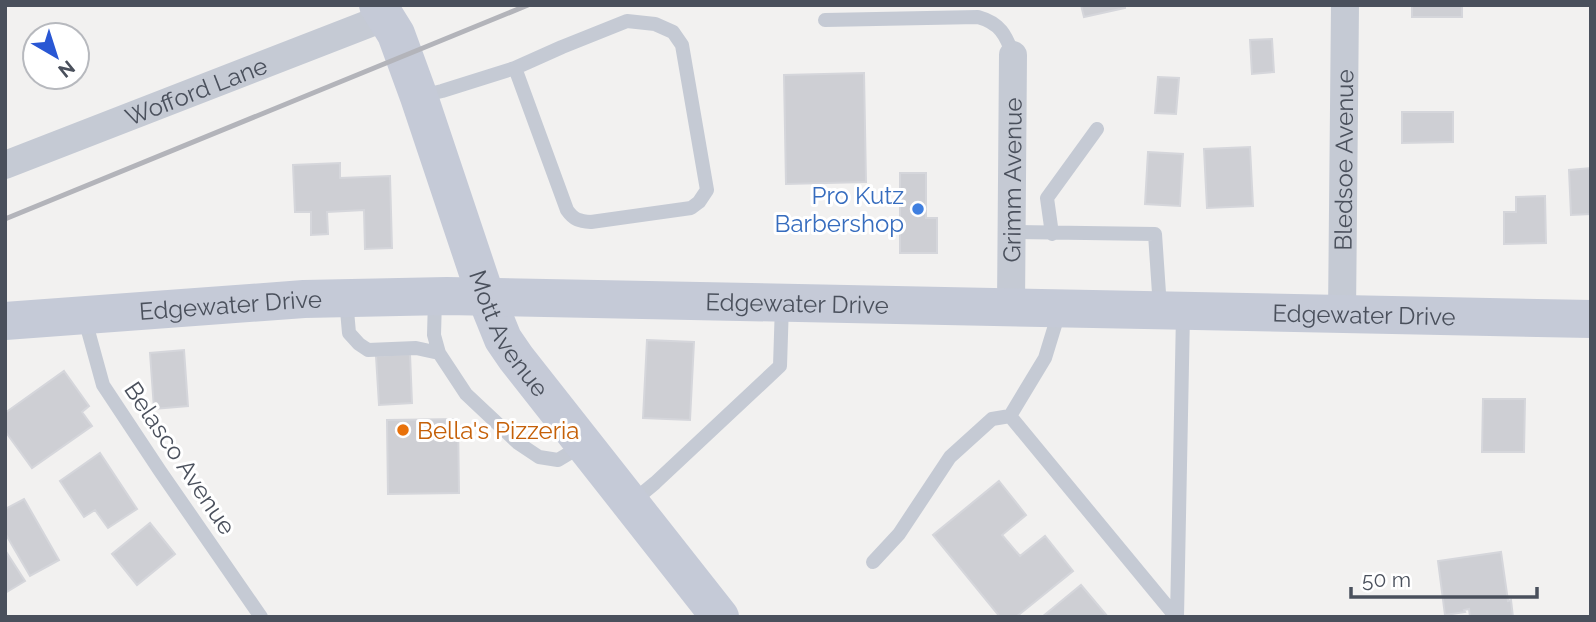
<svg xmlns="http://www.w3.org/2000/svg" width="1596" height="622" font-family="Raleway,sans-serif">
<rect width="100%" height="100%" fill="#f2f1f0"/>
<path fill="#cecfd4" stroke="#d5d6db" stroke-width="2" d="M1081,5H1125V8L1084,17Z
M1412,5H1462V17H1412Z
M1272,39L1274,72L1252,74L1250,40Z
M864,73L866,182L786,184L784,75Z
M1158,77L1179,78L1176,114L1155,113Z
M1402,112H1453V142L1402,143Z
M1250,147L1253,206L1207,208L1204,149Z
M1148,152L1183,154L1180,206L1145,204Z
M340,163V178L390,176L392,248L365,249L364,210L327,212L328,234L311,235V212H295L293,165Z
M1591,168V214L1571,215L1569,170Z
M900,173H926V218H937V253H900Z
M1545,196L1546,243L1504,244V212H1516V197Z
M647,340L694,342L690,420L643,418Z
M184,350L188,406L154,409L150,353Z
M410,354L412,403L379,405L376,356Z
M64,371L89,406L82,412L92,426L32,468L5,431V413Z
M1483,399H1525L1524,452H1482Z
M458,419L459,493L388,494L387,420Z
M100,453L137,509L108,528L95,510L84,517L60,481Z
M999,481L1026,515L1002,535L1020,556L1045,536L1073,571L1016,617H1000L933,535Z
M24,499L59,560L30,576L5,533V509Z
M150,523L175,554L137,585L112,554Z
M5,550L25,581L5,593Z
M1501,552L1508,601L1511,600L1513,617H1470L1469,609L1464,610L1465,612L1445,615L1438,561Z
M1081,585L1108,617H1042Z"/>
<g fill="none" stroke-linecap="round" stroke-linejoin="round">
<path stroke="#c5cad4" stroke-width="14" d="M825,20L978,17C1000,23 1006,35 1013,55
M421,96L442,91L515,68L562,47L627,21L655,24L673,32L682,45L707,190L699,202L691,208L591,222C579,221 574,220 567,210L515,68
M1013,232L1155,234L1160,308
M1052,234L1047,198L1097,129
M346,299L349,333L359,344L368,350L416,348L439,353
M435,299L434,335L439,353L466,394L518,443L539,457L558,460L583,445
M1060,309L1045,358L1010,416L1176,617
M84,316L103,385L160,471L261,617
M632,502L655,483L780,366L782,304
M873,562L899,534L950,457L992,419L1010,416
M1177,617L1183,314"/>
<g stroke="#c5cad4" stroke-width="28">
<path id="s1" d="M5,165L386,17"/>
<path id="s2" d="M1011,306L1013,55"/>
<path id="s3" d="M1342,314L1345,5"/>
</g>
<g stroke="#c5cad7" stroke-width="38">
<path id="s4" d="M378,5L396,34L419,97L486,297L503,339L516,358L720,617"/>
<path id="s5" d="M5,321L304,299L447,296L1591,319"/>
</g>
<path stroke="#b3b4ba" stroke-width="5" d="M5,219L528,5"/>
</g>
<circle fill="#3f7fe0" stroke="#fff" stroke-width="2.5" cx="918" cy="209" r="7"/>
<circle fill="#e8710a" stroke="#fff" stroke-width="2.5" cx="403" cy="430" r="7"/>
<g text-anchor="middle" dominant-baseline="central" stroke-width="6" stroke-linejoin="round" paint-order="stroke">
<g font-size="24" fill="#4a505c" stroke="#fff">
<text stroke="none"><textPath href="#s1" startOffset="205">Wofford Lane</textPath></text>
<text stroke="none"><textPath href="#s3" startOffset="154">Bledsoe Avenue</textPath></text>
<text stroke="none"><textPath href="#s2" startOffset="126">Grimm Avenue</textPath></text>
<text stroke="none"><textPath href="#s5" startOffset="793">Edgewater Drive</textPath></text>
<text stroke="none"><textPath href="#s5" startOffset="226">Edgewater Drive</textPath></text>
<text stroke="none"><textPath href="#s5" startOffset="1360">Edgewater Drive</textPath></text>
<text stroke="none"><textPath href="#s4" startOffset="355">Mott Avenue</textPath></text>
<text transform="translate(180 458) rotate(56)">Belasco Avenue</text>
</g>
<g font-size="24" fill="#366cbe" stroke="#fff" text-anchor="end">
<text x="904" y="195">Pro Kutz<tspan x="904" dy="28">Barbershop</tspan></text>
</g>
<g font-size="24" fill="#c56008" stroke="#fff" text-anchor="start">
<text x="417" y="430">Bella's Pizzeria</text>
</g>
</g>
<rect width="1596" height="622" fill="none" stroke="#4a505c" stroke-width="14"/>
<g transform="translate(56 56) rotate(141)"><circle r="33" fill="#ffffff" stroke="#b7b9be" stroke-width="2"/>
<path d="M0-5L12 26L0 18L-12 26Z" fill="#2957d4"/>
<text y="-10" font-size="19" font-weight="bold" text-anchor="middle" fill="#4a505c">N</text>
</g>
<path d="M1351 587v10h186v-10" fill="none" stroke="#4a505c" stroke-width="3.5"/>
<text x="1362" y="587" font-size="21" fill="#4a505c" stroke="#ffffff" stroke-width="5" paint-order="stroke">50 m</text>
</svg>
